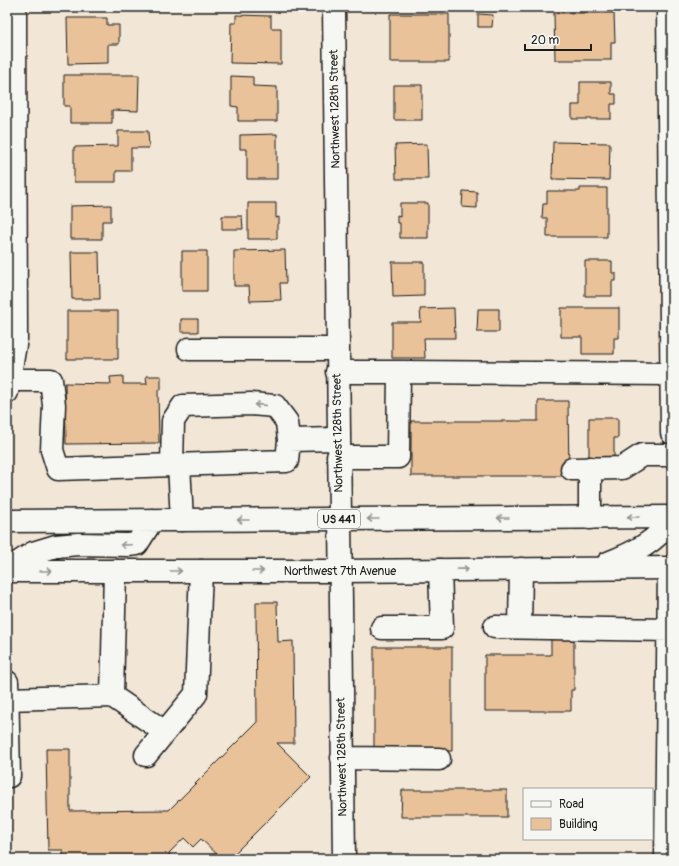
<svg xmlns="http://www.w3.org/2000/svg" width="679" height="866" font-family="Pangolin,sans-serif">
<rect width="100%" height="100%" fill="#f2e6d7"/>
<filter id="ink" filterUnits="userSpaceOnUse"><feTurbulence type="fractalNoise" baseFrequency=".025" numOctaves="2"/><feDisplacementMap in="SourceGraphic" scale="8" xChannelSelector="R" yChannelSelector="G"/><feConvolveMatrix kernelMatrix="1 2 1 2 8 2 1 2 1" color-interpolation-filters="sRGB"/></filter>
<g filter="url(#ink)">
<path fill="#e9c299" stroke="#1c1c1c" d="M554,13H614L615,42H611V60H555Z
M390,14H449V62H390Z
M478,14L493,15L492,27H478Z
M236,15L271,16V28H281V64L230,63L231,23H236Z
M67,18H107V25H119V44H108V63L68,64Z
M64,75H139L138,111L112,110V123H70V106H64Z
M231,76L253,77V86L277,87V121H238V107L231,106Z
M580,82H611V94H616V104H611V119H572V105H580Z
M394,85H422V120H394Z
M118,131H148L149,148H131V171H116V182H74V147L118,146Z
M277,134V179H247V149H240V135Z
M553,142L610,143L609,180L552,179Z
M427,144L428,179H396L395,145Z
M580,188H607V237H547V218H542L543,204H547V191H580Z
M463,191L477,192V208L462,207Z
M248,203H276V218L279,217V224H277V239H248Z
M400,203H428V238H400V223H397V215L400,216Z
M111,205V221H102V239H70V206Z
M222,216H242L243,229H222Z
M285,250L286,283H280L281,300L250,301L249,286H234V251Z
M182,251H207V291H182Z
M71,252H99L100,299H72Z
M585,261H612V273H616V281H612V296H585Z
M392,262H424V296L393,297Z
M454,308L455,338H424L425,358H392V322H421L420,309Z
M561,308H619V338H614V354H582V337H561Z
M478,309H499V332H477Z
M67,311H118V359H67Z
M181,319H198V332H181Z
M123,376V384H147L146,376H161V390H158L159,443L66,444L65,383L111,384L110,377Z
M538,401H568L569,476H411V421H538Z
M589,418H618V438H614V458L589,457Z
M256,602H277L278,642L293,641L294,743H277L311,777L229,859H222L201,839L193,847L184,838L169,853L170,859H63V850H48L46,749H70V811L169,810L257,722Z
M551,636H574V690H571V711H485V655H551Z
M374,647H452V751H374Z
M402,790H507V817H401Z"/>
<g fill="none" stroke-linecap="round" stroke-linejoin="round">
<defs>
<path id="minor" d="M334,7L344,859
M668,7L672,433
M189,349H337
M337,372H399L398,457H338
M399,372L672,374
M9,380H51L54,405L52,450L58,469L287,461L289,440L338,439
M7,392L16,339L15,7
M172,465L173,421L183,406L251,404L275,406L287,422L289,440
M179,465L182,520
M572,469L622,468L642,455H672
M590,518V468
M115,571L112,696L165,732
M495,627L669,630
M520,627L521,569
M382,628H442L440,570
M7,682L9,776
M7,699L112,696
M146,755L196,694L201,571
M342,758L439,759
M666,859L669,568"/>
<path id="major" d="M7,521L672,517
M608,563C634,553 656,542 672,519
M7,570L33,553L56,546L78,544L128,545L137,544L152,520
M7,571H340L672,568"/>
</defs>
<use href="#minor" stroke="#1c1c1c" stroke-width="25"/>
<use href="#major" stroke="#1c1c1c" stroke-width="25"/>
<use href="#minor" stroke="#f6f6f2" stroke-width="22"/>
<use href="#major" stroke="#f6f6f2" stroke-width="22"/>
</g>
<defs><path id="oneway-shaft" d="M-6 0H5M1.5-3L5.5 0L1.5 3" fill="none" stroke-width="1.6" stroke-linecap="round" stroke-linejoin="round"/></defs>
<g stroke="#949492">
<use href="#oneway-shaft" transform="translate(260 405) rotate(-176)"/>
<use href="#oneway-shaft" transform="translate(633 517) rotate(180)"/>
<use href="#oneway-shaft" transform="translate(503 518) rotate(180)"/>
<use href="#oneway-shaft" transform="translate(373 519) rotate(180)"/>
<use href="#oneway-shaft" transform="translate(243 520) rotate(180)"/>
<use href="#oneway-shaft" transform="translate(126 545) rotate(178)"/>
<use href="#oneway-shaft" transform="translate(463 569) rotate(-1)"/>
<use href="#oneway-shaft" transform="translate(46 571)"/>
<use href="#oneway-shaft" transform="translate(176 571)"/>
<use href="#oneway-shaft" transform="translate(258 571)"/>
</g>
</g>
<g text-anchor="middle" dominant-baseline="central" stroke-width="3" stroke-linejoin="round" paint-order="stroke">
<rect fill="#f6f6f2" stroke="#5d5d5c" stroke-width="1" x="318" y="510" width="42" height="18" rx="3"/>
<g font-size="11" font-weight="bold" fill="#1c1c1c">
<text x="339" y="519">US 441</text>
</g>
<g font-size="12" fill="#1c1c1c" stroke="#f6f6f2">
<text transform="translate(335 109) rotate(-91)">Northwest 128th Street</text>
<text transform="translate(338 433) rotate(-91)">Northwest 128th Street</text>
<text x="340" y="571">Northwest 7th Avenue</text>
<text transform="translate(342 757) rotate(-91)">Northwest 128th Street</text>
</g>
</g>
<rect width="679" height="866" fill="none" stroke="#f6f6f2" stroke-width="24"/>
<rect x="12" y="12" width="655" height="842" fill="none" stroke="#1c1c1c" stroke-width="1.5" filter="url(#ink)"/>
<rect x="523" y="788" width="130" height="52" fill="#f6f6f2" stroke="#9f9f9c"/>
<rect x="531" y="801" width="20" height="6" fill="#f6f6f2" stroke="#9f9f9c"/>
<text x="559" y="808" font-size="12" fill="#1c1c1c">Road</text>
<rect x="531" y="818" width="20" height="12" fill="#e9c299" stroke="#9f9f9c"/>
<text x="559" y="828" font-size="12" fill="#1c1c1c">Building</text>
<path d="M525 44v6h66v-6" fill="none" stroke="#1c1c1c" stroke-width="2"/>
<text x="531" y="44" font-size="12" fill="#1c1c1c" stroke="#f6f6f2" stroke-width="3" paint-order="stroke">20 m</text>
</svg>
